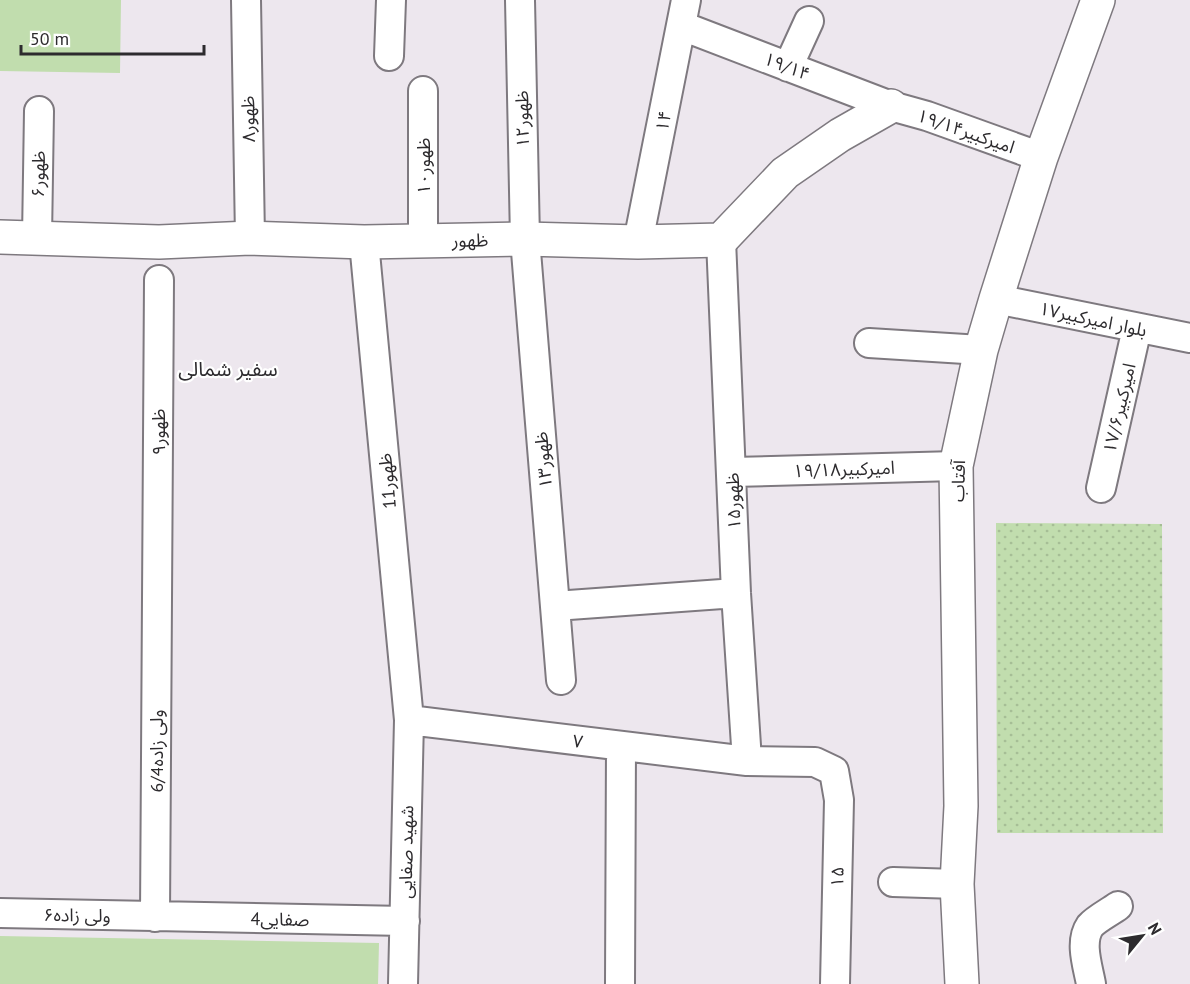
<svg xmlns="http://www.w3.org/2000/svg" width="1190" height="984" font-family="'PT Sans','Noto Sans Arabic',sans-serif">
<defs>
<pattern id="grass-dots" width="8" height="8" patternUnits="userSpaceOnUse" patternTransform="scale(1.5)"><rect width="8" height="8" fill="#c1ddae"/><path d="M2 2h.1M6 6h.1" fill="none" stroke="#a6be96" stroke-width="1.8" stroke-linecap="round"/></pattern>
</defs>
<rect width="100%" height="100%" fill="#ede7ee"/>
<path fill="url(#grass-dots)" d="M996,523L1162,524L1163,833H997Z"/>
<path fill="#c1ddae" d="M0,0H121L120,73L0,71Z
M0,936L379,943L378,984H0Z"/>
<g fill="none" stroke-linecap="round" stroke-linejoin="round">
<defs>
<path id="minor" d="M246,0L250,238
M520,0L525,239L561,680
M682,26L891,106L927,116L1041,157
M389,56L391,0
M788,67L809,21
M37,238L39,111
M721,240L736,593L747,761
M423,241V91
M364,242L409,720L403,984
M638,242L686,0
M996,299L1190,338
M869,343L981,350
M732,472L956,466
M1101,488L1137,328
M555,606L736,593
M409,720L747,761L815,762L834,771L839,800L835,984
M893,882L957,884
M0,913L405,921
M155,917L159,280
M620,984L621,746
M1091,984C1088,967 1079,942 1090,926C1096,919 1110,912 1118,906"/>
<path id="tertiary" d="M0,237L159,242L250,238L364,242L525,239L638,242L721,240L785,173L840,135L891,106
M962,984L957,884L961,806L956,466L981,350L996,299L1041,157L1098,0"/>
</defs>
<use href="#minor" stroke="#7e797f" stroke-width="32"/>
<use href="#tertiary" stroke="#7e797f" stroke-width="36"/>
<use href="#minor" stroke="#fff" stroke-width="28"/>
<use href="#tertiary" stroke="#fff" stroke-width="33"/>
</g>
<g text-anchor="middle" dominant-baseline="central" stroke-width="4.5" stroke-linejoin="round" paint-order="stroke">
<g font-size="18" fill="#2d2b2e" stroke="#fff">
<text transform="translate(787 66) rotate(21)">۱۹/۱۴</text>
<text transform="translate(248 119) rotate(-91)">ظهور۸</text>
<text transform="translate(522 119) rotate(-91)">ظهور۱۲</text>
<text transform="translate(663 121) rotate(-79)">۱۴</text>
<text transform="translate(966 131) rotate(19)">امیرکبیر۱۹/۱۴</text>
<text transform="translate(423 166) rotate(-90)">ظهور۱۰</text>
<text transform="translate(38 174) rotate(-89)">ظهور۶</text>
<text transform="translate(470 240) rotate(-1)">ظهور</text>
<text transform="translate(1093 319) rotate(12)">بلوار امیرکبیر۱۷</text>
<text transform="translate(1119 408) rotate(-77)">امیرکبیر۱۷/۶</text>
<text transform="translate(158 432) rotate(-90)">ظهور۹</text>
<text transform="translate(543 460) rotate(-95)">ظهور۱۳</text>
<text transform="translate(844 469) rotate(-2)">امیرکبیر۱۹/۱۸</text>
<text transform="translate(387 481) rotate(-95)">11ظهور</text>
<text transform="translate(958 481) rotate(-88)">آفتاب</text>
<text transform="translate(733 501) rotate(-92)">ظهور۱۵</text>
<text transform="translate(578 741) rotate(7)">۷</text>
<text transform="translate(156 751) rotate(-90)">6/4ولی زاده</text>
<text transform="translate(406 852) rotate(-89)">شهید صفایی</text>
<text transform="translate(837 877) rotate(-89)">۱۵</text>
<text transform="translate(77 915) rotate(1)">ولی زاده۶</text>
<text transform="translate(280 919) rotate(1)">4صفایی</text>
</g>
<g font-size="20" fill="#2d2b2e" stroke="#fff">
<text x="228" y="369">سفیر شمالی</text>
</g>
</g>
<g transform="translate(1142 936) rotate(60)" stroke="#ffffff" stroke-width="4.5" paint-order="stroke">
<path d="M0-4.5L10 22L0 15L-10 22Z" fill="#2d2b2e"/>
<text y="-9" font-size="16" font-weight="bold" text-anchor="middle" fill="#2d2b2e">N</text>
</g>
<path d="M21 45v9h183v-9" fill="none" stroke="#2d2b2e" stroke-width="3"/>
<text x="30" y="45" font-size="18" fill="#2d2b2e" stroke="#ffffff" stroke-width="4.5" paint-order="stroke">50 m</text>
</svg>
